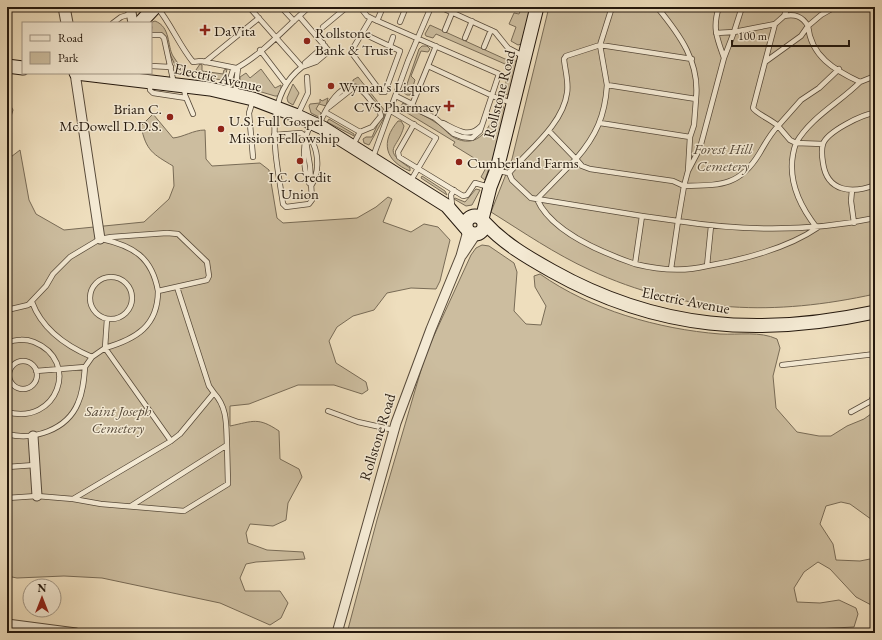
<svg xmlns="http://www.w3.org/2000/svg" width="882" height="640" font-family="'EB Garamond',serif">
<rect width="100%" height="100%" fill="#eedebd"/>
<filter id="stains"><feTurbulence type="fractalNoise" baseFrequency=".005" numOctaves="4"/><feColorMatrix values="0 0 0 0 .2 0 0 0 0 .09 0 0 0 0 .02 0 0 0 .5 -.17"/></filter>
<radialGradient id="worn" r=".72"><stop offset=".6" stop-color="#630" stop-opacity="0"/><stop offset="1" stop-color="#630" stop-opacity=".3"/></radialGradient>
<path fill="#ccbd9f" stroke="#786b56" d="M522,7H531L521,44L518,45L511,41L516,27L509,24L514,13L519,14Z
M549,7H875V294C775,316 685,314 590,270C555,254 523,232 491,212L512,159Z
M155,21C171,27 167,46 173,56C177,63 183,68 186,75L179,74L170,54L164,35L151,34L152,27L150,23Z
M430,25L505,59C510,60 515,57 517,64L509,94L503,95L509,70L505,64L436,34L433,38L426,36L425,34Z
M422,46H427L430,49L428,52L421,51L411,76L415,80L410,95H407L404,93L419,49Z
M200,64L202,65V71L223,74L224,70L227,69L225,79L223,80L199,77L196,70Z
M261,69L275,88L281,85V89L278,96H275L241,86L240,84V77L246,73L250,78Z
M358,77L385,111L384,118L369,145L364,143L363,139L366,137H372L383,112L361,86L353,83V80Z
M293,84L299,93L293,105L288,102L287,98Z
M328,98L326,106L319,104L316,109L321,113L320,116L319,117L311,113L309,106L310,104L320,103V99L322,101Z
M7,99L13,110L10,120L7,123Z
M403,103C414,112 427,116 438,124C445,129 449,136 457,139C481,149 493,123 497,104L501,103L505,110L493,162H491L485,180L481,177L487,166L453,145L455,142L404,111L401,106Z
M153,114L173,138C184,137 193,130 205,130L206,159L212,166L260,163L269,170L277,218L283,223L357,218L376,207L388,197L392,199L383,222L411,232L424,224L438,227L450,240L440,281L436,289L411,288L387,293L374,310L353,316L337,327L329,341L336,363L366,382L368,390L362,394L334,385H298L249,404L230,406V426C254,421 258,417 279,431L280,459L299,469L302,477L288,503L286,520L273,526L250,524L246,533L248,543L267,550L303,552L305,559L256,562L246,564L240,578L245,591H280L288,603L281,618L270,625L220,603L102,578L64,576L17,578L7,576V160L20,150L29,200L36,214L64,230L144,222L169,199L174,186L173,166C153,154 146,151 141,126Z
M329,119L354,134V136L327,122Z
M398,121H401L404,126C398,150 380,148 410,168V171C385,161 380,142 398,121Z
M422,176L445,191L447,195L421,178Z
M476,189L480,190L472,205L466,206L454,199L455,198L465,202Z
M482,245L489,246L514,263L517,272L514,311L526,324L541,325L546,306L535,287L534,276L540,274C591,310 658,329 720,334C739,335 760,331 777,339L780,348L773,376L776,408L797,432L819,436H831L847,426L864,419L875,411V522L850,504L841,502L826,506L820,524L833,544L836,560L860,561L875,558V607L856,597L830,569L818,562L804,572L794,588L797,602L820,603L839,600L856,608L858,614L854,627L815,629L801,633H347L377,520L426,353L471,255L476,248Z"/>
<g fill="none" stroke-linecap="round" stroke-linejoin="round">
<defs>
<path id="service" d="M157,7C171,24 179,45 193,62L201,61L236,68
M249,7L302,67C260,99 277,160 283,204L286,207L309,204L312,200L310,166L305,135
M281,7L294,21
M360,7L367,16L373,19L497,73L499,74L480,131L472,138L462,137L454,134L435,118L418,110L412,105L436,46
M440,7L495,32L508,48L523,56
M742,7L734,32L775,24L784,16L788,7
M299,16L329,51L316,62L302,67
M784,16C795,14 802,16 808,26L821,15L835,7
M377,21L383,7
M400,22L406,7
M113,23L121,17L131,14
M323,27L347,7
M445,30L452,13
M362,33L400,51L385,92H381L351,52L352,50L371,18
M716,33L734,32L724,58C717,38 712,28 719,7
M151,35H161L164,38L174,84
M465,38L472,21
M390,46L393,37
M484,47L491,30
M260,50L286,84
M205,62L259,18
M765,62L775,24
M305,63L323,47V43
M308,63L325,50V46
M151,66L171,67
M428,66L495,97L512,103
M860,82L875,76
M150,83V90L153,93L186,98
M607,85L600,45L692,59
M184,87L185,95L193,114
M226,92L233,70C261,56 285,28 309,7
M235,94L238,68
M396,96L412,104
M253,100L249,113L253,157
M329,107L353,88
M391,111L436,138L410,182
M325,112C331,101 344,80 360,89C364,92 368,97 371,101C375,106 380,109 381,116L372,127L360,132
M875,113C862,114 827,132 823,144C821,150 822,157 823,163C827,192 852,194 875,185
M298,114L308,93L307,77
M443,123C457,130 469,139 481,126
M600,123L690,137L694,125L696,99
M319,124L325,112L360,132L353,145
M414,124L398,152L399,157L463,196L467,195L475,183L489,187
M549,131L576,159C596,136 605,116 607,85L696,99C700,62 680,35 657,7
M274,135L301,133L313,143C319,156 319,174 311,186
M690,137L688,171L700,148L724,58
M373,157L408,61L431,7
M498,171L509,173L512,180L531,198L642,216L635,264C603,253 551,232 537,199
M688,171L684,186C719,185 739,187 759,154C765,144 770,134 778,126C772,120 755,113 753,108L765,62L801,36L808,26C811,56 834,70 860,82C839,103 811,117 796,143L790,140L778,126L801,100L819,88L839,69
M509,173C529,150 563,124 567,93C569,82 565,70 564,59L566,56L600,45L612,7
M309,183C302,165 302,140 311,124
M852,190L851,201L854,223
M537,199L576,159L582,166L590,169L673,181L684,186L678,221C743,231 810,232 875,218
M452,205L451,195L454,190
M642,216L678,221L671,269
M711,226L707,266C742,260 788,248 817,228C798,204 785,174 796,143L823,144
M102,239C133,246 152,257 158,291
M635,264C659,270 683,272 707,266
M90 298a21 21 0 1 1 42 0a21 21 0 1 1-42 0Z
M177,287L209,386L214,393
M32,302C42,329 66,346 92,357
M7,310L28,305L46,286L53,274L70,257L100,239L111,237L167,233L178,234L207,262L209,276L207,280L158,291C158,326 136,339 105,348L171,441
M7,343C15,339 26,339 34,342C81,361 57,426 7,412
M874,355L875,368
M9 375a14 14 0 1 1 28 0a14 14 0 1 1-28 0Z
M782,365L875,354
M36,371L85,367L92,357L105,348L107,319
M328,411L358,422L394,430
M851,412L871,401L875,394
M7,434C33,441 67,430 78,403C83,392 84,380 85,367
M7,467L35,465
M7,498L37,496L73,499
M131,506L227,445L228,484L184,511L101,504L73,499L171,441L180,434L214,393C228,408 226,426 227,445"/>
<path id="minor" d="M130,7L133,23
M75,73L100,239
M462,255L476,234
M33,436L37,496
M7,624L76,633
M337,633L396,423L431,329L461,256L468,231"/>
<path id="tertiary" d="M64,7L67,23"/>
<path id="secondary" d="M140,23L155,7
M7,66L23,68
M76,73L210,89L253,99L295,115L323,128L447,206L466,228
M466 225a9 9 0 1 1 18 0a9 9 0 1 1-18 0Z
M482,219L490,187L497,169L537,7
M484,222C503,243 527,257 552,271C657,330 760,337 875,312"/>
</defs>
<use href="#service" stroke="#574a3a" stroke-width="6"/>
<use href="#minor" stroke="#574a3a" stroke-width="11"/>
<use href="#tertiary" stroke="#574a3a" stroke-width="13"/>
<use href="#secondary" stroke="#25190e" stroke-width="15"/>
<use href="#service" stroke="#f4ead4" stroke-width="4.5"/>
<use href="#minor" stroke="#f4ead4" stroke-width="9"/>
<use href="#tertiary" stroke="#f4ead4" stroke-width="11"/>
<use href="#secondary" stroke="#f4ead4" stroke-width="13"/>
</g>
<g fill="#8f2418" stroke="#f4ead4" stroke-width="1.5">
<path d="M203 24h4v4h4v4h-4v4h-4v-4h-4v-4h4z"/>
<circle cx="307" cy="41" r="4"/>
<circle cx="331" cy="86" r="4"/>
<path d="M447 100h4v4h4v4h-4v4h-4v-4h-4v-4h4z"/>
<circle cx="170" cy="117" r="4"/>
<circle cx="221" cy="129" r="4"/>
<circle cx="300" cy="161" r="4"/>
<circle cx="459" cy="162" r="4"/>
</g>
<g text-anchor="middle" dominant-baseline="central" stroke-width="3" stroke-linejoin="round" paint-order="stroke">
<g font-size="15" fill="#25190e" stroke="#f4ead4" text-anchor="start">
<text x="214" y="30">DaVita</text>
<text x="315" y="32">Rollstone<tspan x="315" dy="17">Bank &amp; Trust</tspan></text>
<text x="339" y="86">Wyman's Liquors</text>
<text x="441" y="106" text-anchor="end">CVS Pharmacy</text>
<text x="162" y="108" text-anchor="end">Brian C.<tspan x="162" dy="17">McDowell D.D.S.</tspan></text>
<text x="229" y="120">U.S. Full Gospel<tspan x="229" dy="17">Mission Fellowship</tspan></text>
<text x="467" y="162">Cumberland Farms</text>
<text x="300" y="176" text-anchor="middle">I.C. Credit<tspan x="300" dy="17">Union</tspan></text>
</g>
<g font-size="15" fill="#25190e" stroke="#f4ead4">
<text transform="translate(218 77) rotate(12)">Electric Avenue</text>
<text transform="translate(499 94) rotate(-76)">Rollstone Road</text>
<text transform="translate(686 300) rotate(11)">Electric Avenue</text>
<text transform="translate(377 437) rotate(-73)">Rollstone Road</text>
</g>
<g font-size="15" font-style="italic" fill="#574a3a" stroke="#f4ead4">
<text x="723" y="148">Forest Hill<tspan x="723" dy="17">Cemetery</tspan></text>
<text x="118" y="410">Saint Joseph<tspan x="118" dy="17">Cemetery</tspan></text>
</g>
</g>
<rect width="882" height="640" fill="none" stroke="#eedebd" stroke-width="24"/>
<rect x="8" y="8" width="866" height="624" fill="none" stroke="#25190e" stroke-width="2"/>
<rect x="12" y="12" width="858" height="616" fill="none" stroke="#25190e"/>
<rect x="22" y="22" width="130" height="52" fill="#f4ead4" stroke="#a19685"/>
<rect x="30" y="35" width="20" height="6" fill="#f4ead4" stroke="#a19685"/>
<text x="58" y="42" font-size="12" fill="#25190e">Road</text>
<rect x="30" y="52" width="20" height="12" fill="#ccbd9f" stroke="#a19685"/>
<text x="58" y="62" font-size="12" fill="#25190e">Park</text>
<g transform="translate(42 598)"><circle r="19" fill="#f4ead4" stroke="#a19685"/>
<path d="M0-3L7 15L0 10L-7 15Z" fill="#8f2418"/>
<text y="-6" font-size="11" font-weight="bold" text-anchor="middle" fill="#25190e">N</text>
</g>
<path d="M732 40v6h117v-6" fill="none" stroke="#25190e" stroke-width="2"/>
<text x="738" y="40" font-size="12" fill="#25190e" stroke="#f4ead4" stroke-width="3" paint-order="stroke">100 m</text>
<rect width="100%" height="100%" filter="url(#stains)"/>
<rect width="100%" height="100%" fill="url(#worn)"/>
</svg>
